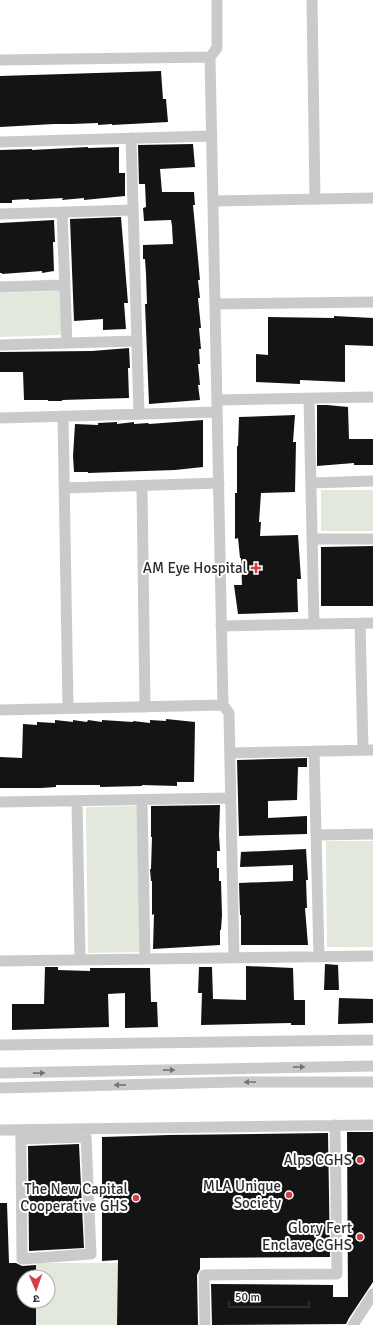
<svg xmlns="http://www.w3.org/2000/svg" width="373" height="1325" font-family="Signika,'Noto Sans Devanagari',sans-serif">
<rect width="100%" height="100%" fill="#fff"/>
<path fill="#e2e9dc" d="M60,291L62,335L0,337V293Z
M321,490H373V531H321Z
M138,806L140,952L88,953L86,807Z
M326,841H373V947H327Z
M36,1263H118L117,1325H36V1301H48V1277H36Z"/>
<path fill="#141414" d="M161,71L163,99H166L168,122L112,125V124L98,125V123L72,124H54L0,127V76Z
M193,144L195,167L160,169L162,192H194L195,205H193L200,280H198L200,298H198L201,328H199L201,349H199L200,364H198L200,385H198L200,400L149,404L145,304H147L146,274L145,259H143V245L173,244L172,226L171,220L144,221L143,208L146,207L145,184H139L138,145Z
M88,147V148L119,147V173H125V196L84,200V198L62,200L63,198L29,200V199L12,200V203H0V150L32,149V150Z
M121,217L128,303H124L126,329L103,330V319L74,321L70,219Z
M54,220L55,242H53L54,271L42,273V271L2,274V273H0V223Z
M334,316L373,318V346L345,345V382L300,380V384L256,382V354L268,355V317L334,318Z
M129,348L130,368H128L129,398L62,400V401H48V400H24L23,372H0V352L92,351Z
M317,405H327L348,407L349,439H373V465H354V463L317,466Z
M295,415L293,442H296L295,492L261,493L259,522H261L260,536L298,535L301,579H297L298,612L238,614L234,585H242L241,558H240L238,538L235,539V493H237V446H238L239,417Z
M203,420V467L175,470L88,473V472H74L73,456L75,424L98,425V423L117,422V424L134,422V424L148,423L149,424Z
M373,546V606H321V547Z
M166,719L195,722L194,782H177V786L142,785V786L100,787V785H56V787L41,788H0V757L22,758L23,724L37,725V722L55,723V720L73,722V720L87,722L88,720L102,722V720L133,722V721L150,723V720L166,721Z
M307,758V767H298L297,800L268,801V818L307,816V834L239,836L237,760Z
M220,805L219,835L220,851H217V868H219V881H221L222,915L221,930H220V945L153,949L154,914L152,915V881H151L150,869H151L152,837H151V806Z
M306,849L308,880H306L307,908H305L308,945H241V915H240L239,883L293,881V865L240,867L241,852Z
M325,964L338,965L339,990H324Z
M246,966L293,968L294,1000H305V1025H291V1023L201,1025L202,993H198L199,967H212L213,999L246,1000Z
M45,967H58V970L90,971V968H150L151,1002H157L158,1027L125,1028V993L108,994L109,1027L12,1030V1004H44Z
M339,998L373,999V1023L338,1024Z
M347,1132H373V1282L349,1318L346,1324L212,1325L211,1284L333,1285V1297H348Z
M328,1133L330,1257L200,1258V1269L197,1275L198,1325H117L118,1260L102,1261V1137L169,1135Z
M79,1144L84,1248L29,1251L28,1146Z
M0,1203H7L9,1263H16L22,1266L36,1265V1277H24V1301H36V1325H0Z"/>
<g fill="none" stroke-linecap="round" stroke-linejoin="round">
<path stroke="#cacaca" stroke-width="11" d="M217,0V48L210,57L223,705L229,713L234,958
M312,0L315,199
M0,60L210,57
M131,138L139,414
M0,142L212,136
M213,201L373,198
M62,212L67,343
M0,214L133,210
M0,287L64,285
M215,304L373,302
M0,345L137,341
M309,399L314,624
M217,400L373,397
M63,416L68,708
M0,418L217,412
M311,483L373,481
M142,486L145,707
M64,488L219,483
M312,539H373
M360,623L363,750
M221,626L373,623
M0,710L223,705
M314,751L319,957
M230,753L373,750
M142,800L145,959
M77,801L80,960
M0,802L231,798
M316,835L373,834
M0,961L373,956
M0,1045L373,1040
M0,1073L373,1066
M0,1088L235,1082H373
M0,1130L373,1125
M20,1130L21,1139L22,1259L91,1254L86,1137L21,1139
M205,1325L204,1275L337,1274L335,1125
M353,1325L373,1294"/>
</g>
<defs><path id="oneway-solid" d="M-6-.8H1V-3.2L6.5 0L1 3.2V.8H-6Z"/></defs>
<g fill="#747474">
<use href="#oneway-solid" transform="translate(299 1067) rotate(-1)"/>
<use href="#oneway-solid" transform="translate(169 1070) rotate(-1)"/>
<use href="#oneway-solid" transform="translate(39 1073) rotate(-1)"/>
<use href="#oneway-solid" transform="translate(250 1082) rotate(-180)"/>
<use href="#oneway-solid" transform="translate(120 1085) rotate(179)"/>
</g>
<g fill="#d43f43" stroke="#fff" stroke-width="1.5">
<path d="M254 562h4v4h4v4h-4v4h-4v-4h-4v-4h4z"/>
<circle cx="360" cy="1160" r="4"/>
<circle cx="289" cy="1195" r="4"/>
<circle cx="136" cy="1198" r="4"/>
<circle cx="360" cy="1237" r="4"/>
</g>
<g text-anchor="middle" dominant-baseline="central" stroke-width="4" stroke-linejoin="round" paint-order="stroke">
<g font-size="15" fill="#2d2d2d" stroke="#fff" text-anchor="end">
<text x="247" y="568">AM Eye Hospital</text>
<text x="352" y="1160">Alps CGHS</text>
<text x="281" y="1186">MLA Unique<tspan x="281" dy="17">Society</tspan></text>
<text x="128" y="1189">The New Capital<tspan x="128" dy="17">Cooperative GHS</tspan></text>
<text x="352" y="1228">Glory Fert<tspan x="352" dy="17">Enclave CGHS</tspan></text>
</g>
</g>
<g transform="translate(36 1289) rotate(178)"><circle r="19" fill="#ffffff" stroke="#ababab"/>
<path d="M0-3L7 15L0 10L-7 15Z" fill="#d43f43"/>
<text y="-6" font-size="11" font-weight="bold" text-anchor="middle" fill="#2d2d2d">उ</text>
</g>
<path d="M229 1301v6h80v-6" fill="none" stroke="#2d2d2d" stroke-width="2"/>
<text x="235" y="1301" font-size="12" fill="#2d2d2d" stroke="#ffffff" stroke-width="3" paint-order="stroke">50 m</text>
</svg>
